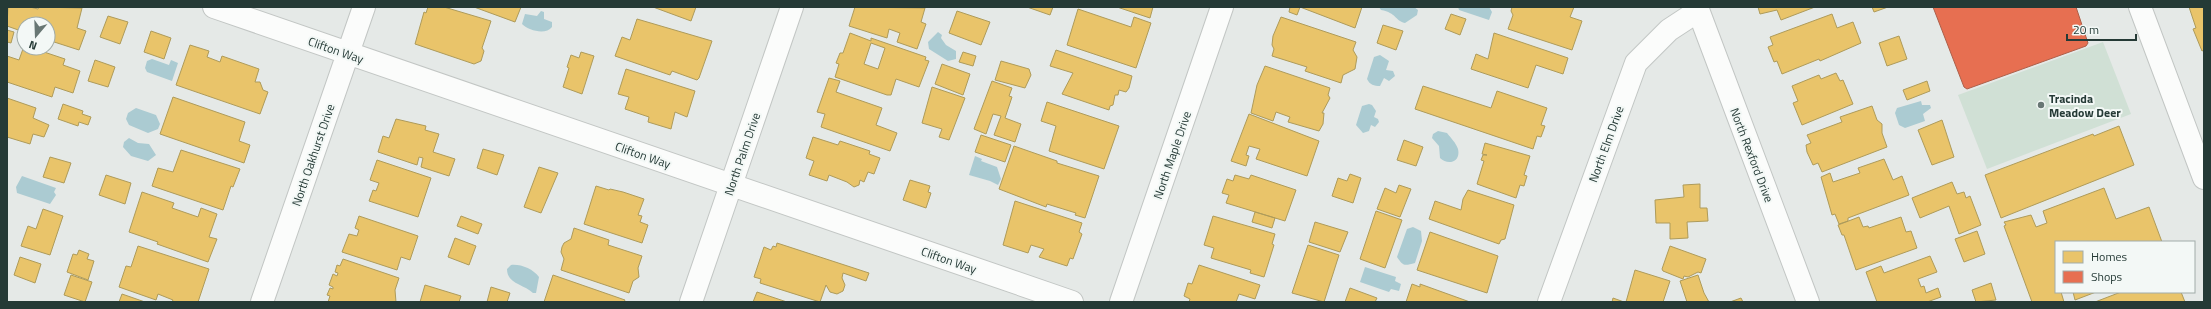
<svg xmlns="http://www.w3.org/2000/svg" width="2211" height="309" font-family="'Titillium Web',sans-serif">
<rect width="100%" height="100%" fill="#e5e9e7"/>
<path fill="#d0e0d5" d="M2103,42L2131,114L1987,169L1958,95Z"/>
<path fill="#abcbd2" d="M1379,7H1414L1418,10L1417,15L1405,23C1394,20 1397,13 1381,10Z
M1458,7H1489L1492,12L1489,20L1459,10Z
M541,11L544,12V19L552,22V27C546,35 529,31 522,24L525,14L537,16Z
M938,32L942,35L941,38L946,45L956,51V59L948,61L929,49L928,42Z
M1380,55L1389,61L1386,70L1393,71L1395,76L1389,81L1384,78L1380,86C1374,86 1370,85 1367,79L1374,57Z
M152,59L169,65L171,60L178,63L172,81L147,72L145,68L147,61Z
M1921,101L1922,105H1930L1931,108L1923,114L1925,121L1905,128L1899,125L1895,113L1897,108Z
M1369,104L1372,105L1376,111L1374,117L1378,119L1379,122L1375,127L1371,125L1369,131L1363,133L1356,125L1362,106Z
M136,108L156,115L160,124L158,129L148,133L129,125L126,119L128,113Z
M1438,131L1447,133C1451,138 1456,143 1458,149C1461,162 1448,166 1440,158L1439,146L1432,138L1433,134Z
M129,138L138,143L149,144L156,155L148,161L131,156L123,147L124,142Z
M975,156L982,159L981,161L997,167L1001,179L998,185L990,181L969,175Z
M22,176L56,188L54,192L56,195L50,204L17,193L16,187Z
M1413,227L1421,231L1422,241L1415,263C1404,266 1403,266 1397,257L1407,229Z
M511,265C521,264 533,269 539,277L536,293H533C524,284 507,284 507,269Z
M1365,267L1396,277L1395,281L1401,284L1399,291L1391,289L1389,292L1360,282Z"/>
<path fill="#e9c46a" stroke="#ae9b5a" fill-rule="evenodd" d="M8,7H30L38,9L39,7L82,8L77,28L86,31L79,50L48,40V24H24V32L7,26Z
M428,7H444L491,21L482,48L484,51L481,61L474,64L415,44L424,12L426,13Z
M474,7H521L515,22Z
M653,7H696L691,21Z
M855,7L925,8L921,22L926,24L917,49L897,42L900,33L889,29L887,38L849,26Z
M1027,7H1053L1050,15Z
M1117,7H1153L1150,18Z
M1290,7H1300L1297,15L1289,12Z
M1300,7H1362L1355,28Z
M1512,7H1574L1570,17L1582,21L1572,50L1508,29L1513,15L1511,11Z
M1758,7H1815L1781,20L1777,10L1760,14Z
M1872,7H1888L1874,12Z
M2189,7H2204V50L2202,51L2193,29L2196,28Z
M1078,9L1131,27L1134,17L1151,23L1136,68L1067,45Z
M957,11L990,22L981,45L949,33Z
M1451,14L1466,19L1460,35L1445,29Z
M1832,14L1837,28L1853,22L1861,43L1820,61L1819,59L1782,74L1777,61L1774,62L1768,47L1773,45L1770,37Z
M108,16L128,22L120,44L100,37Z
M1281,17L1356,42L1353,50L1357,57L1355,69L1343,75L1341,83L1305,71L1307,67L1272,56L1274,49L1272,45L1273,36Z
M637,19L712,41L699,78L697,80L672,71L670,75L615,56L622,37L630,40Z
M1383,25L1403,31L1396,50L1377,43Z
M7,30L14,32L11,43L7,42Z
M151,31L171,38L164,59L144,52Z
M850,33L871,41V38L926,57L925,60L929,61L919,87L896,79L891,95H887L835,77L839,64L836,63L840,53H843ZM871,43L885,48L878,69L864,64Z
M1494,33L1568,58L1563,74L1536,65L1528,88L1471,69L1476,54L1488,59Z
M1899,36L1907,59L1887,66L1879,43Z
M190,45L209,51L207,57L220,62L222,56L259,69L255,82H260L263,90L268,92L260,114L176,85Z
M24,46V48H32L65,59L63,65L80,71L73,93L55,87L52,97L7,82V56L19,60Z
M1056,50L1132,76L1129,88L1126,92L1119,90L1118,95H1115L1113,105L1110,106L1109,110L1062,94L1073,73L1050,66Z
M581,52L594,56L582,94L563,87L569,68L567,67L571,55L579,58Z
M963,52L976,56L973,66L959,62Z
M95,60L115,67L108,87L88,81Z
M1001,61L1029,69L1031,75L1025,88L995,80Z
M942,64L970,74L963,95L935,84Z
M1265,66L1330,88L1328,95L1330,98L1322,113H1324L1323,124L1319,131L1288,122L1290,117L1276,112L1273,121L1251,113L1257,85Z
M626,69L695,91L687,117L675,112L671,129L648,122L649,117L625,109L629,97L618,94Z
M1836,73L1840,81L1843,80L1853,104L1802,125L1793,103L1798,101L1792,86L1819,75L1821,79Z
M829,78L840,81L836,92L882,108L876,125L897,133L890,151L821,127L825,114L817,112Z
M992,81L1012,88L1009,96L1012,97L1005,118L1021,124L1015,142L994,135L1001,116L993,114L986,134L974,129Z
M1927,81L1930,91L1907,100L1903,90Z
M1423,86L1491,108L1497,91L1547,108L1541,125L1545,126L1541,137L1537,136L1533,149L1415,109Z
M932,87L965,98L949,140L939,137L942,129L922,123Z
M173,97L245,122L239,141L250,145L244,163L160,134Z
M7,98L36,108L33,118L49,125L44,137L33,134L30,144L7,137Z
M1047,102L1119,126L1104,169L1049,151L1056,126L1041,121Z
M63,104L83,111L82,114L91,117L88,125L79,122L78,126L58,119Z
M1872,106L1877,120L1882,124V133L1887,147L1822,172L1818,163L1813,165L1807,152L1806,145L1811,143L1807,135L1842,122L1840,117Z
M1249,114L1319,141L1307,176L1256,159L1260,149L1249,146L1246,155L1249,156L1246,166L1231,161Z
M396,119L426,126L425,130L439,134L433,152L455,159L449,176L421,167L423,158L419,157L417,165L378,152L383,136L389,138Z
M1942,120L1954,157L1932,165L1918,130Z
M2119,126L2134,165L2001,218L1985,175L2093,134L2094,136Z
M981,135L1011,145L1005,162L975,152Z
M813,137L838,145L840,141L870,151L869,154L880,158L874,174L868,172L864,182L860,180L859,185L854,187L847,182L829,175L827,181L809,175L814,161L806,158Z
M1404,140L1423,147L1416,166L1397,160Z
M1485,143L1530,156L1524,175L1527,176L1524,186L1520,185L1516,198L1477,184L1484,161L1481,160L1483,155H1487L1482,154Z
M1014,146L1057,161V163L1099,176L1085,218L1075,215L1076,213L1047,204L1046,207L999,189Z
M483,149L504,155L497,175L477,168Z
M181,150L240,169L233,187L231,186L223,210L152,186L158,168L173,172Z
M50,157L71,163L64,183L43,177Z
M1884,159L1893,180L1902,176L1909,195L1848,218V221L1839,224L1835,214L1832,215L1821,177L1830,173L1833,182L1860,173L1858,168Z
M377,160L431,178L418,217L369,201L373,190L376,191L379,183L370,180Z
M539,167L558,173L541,213L524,207Z
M1350,174L1361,178L1353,203L1332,196L1338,178L1347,181Z
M106,175L131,183L125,204L99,195Z
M1235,175L1249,179L1251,175L1296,190L1285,221L1226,203L1229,195L1222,193L1227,179L1233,181Z
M910,180L930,186L928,192L931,193L926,208L903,200Z
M1952,182L1957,194L1964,192L1966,198L1970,196L1981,225L1959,234L1949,206L1920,218L1912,198Z
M1700,184V208H1707L1708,221L1687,222L1688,238L1670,239V223H1656L1655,200L1684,197L1683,185Z
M1399,185L1411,189L1400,217L1377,209L1385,188L1396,193Z
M596,186L609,190L610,189L623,192L644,199L638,215L642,216L640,222L648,225L642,243L584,224Z
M2104,188L2116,219L2149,207L2162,242H2056V292H2061L2064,302H2032L2004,226L2006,225L2004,222L2031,215L2036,227L2047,223L2043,211Z
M1468,190L1514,205L1505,239L1501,240L1499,244L1429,219L1435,201L1461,210L1463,199Z
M142,192L174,203L172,208L198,217L201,208L217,214L209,237L217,239L208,262L157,244L158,242L129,232Z
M1015,201L1082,223L1079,232L1082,234L1073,259L1070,258L1067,266L1039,257L1044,249L1031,245L1028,253L1003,245Z
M43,209L63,216L50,255L21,246L28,226L36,229Z
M1376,211L1402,220L1385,268L1360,259Z
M1255,212L1275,218L1272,228L1252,222Z
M359,216L418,236L410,260L401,257L397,270L342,252L349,234L357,236L359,230L355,228Z
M461,216L482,224L478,234L457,226Z
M1213,216L1275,234L1272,244L1274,245L1264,277L1250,273L1251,270L1211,258L1214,248L1204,245Z
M1859,217L1863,227L1868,226L1869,228L1901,217L1906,232L1911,231L1917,248L1856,270L1844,235H1842L1838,225Z
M1315,222L1348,232L1340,252L1309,242Z
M574,228L609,240L608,245L642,256L638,268L639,277L633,281L629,293L561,270L564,259L561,252L562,247L564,243L571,239Z
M1977,231L1985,254L1964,262L1955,239Z
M1430,232L1498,256L1487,293L1417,270Z
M455,238L476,246L469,265L448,257Z
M777,243L869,273L866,281L843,273L842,278L845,285L843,291L837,294L830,292L826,285L820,302L760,283L761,279L754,277L764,247L771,250L773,246L776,247Z
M1308,245L1339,255L1324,302L1292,293Z
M138,246L209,269L198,302H172L173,300L158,294L156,300L119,287L126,266L131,267Z
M1670,246L1706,259L1701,273L1698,272L1688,277L1684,276L1683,279L1663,271L1662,269Z
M79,250L89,254L87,259L94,261L88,280L67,272L73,254L77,255Z
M1930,256L1937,272L1918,279L1921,287L1924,286L1926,293L1938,288L1941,297L1927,302H1877L1866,272L1881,266L1884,273Z
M20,257L41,264L35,283L14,275Z
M343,259L399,278L395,290L396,302H328L330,296L327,295L330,288L333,289V287L329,285L333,274L337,276L338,273L335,272L337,265L340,266Z
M1199,265L1260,285L1255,299L1239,294L1236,302H1189L1190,299L1184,296L1188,283L1192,284Z
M1635,270L1670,281L1663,302H1626Z
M71,275L92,282L85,302L64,295Z
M553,275L625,300L624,302H544Z
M1698,275L1704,293L1709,302H1687L1680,281Z
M1991,283L1996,300L1976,302L1972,290Z
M1412,284L1420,287V284L1470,302H1406Z
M425,285L461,296L459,302H420Z
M491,287L510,293L507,302H487Z
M1350,288L1377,298L1375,302H1345Z
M757,292L787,302H753Z
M2073,292H2096L2075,300Z
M2121,292H2181L2185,302H2095Z
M122,294L145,302H119Z
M1613,298L1624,302H1612Z
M1741,298L1743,302H1730Z"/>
<path fill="#e76f51" stroke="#ad5f49" d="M1933,7H2076L2088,43L2086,46L1967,89L1964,87Z"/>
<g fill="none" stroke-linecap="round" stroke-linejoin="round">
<defs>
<path id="minor" d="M214,7L1072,302
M1697,7L1808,302
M2140,7L2204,178
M262,302L364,7
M691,302L792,7
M1121,302L1222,7
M1549,302L1636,63L1669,30L1698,11"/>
</defs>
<use href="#minor" stroke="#c2c6c4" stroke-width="24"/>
<use href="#minor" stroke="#fbfcfb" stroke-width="22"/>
</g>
<circle fill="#687774" stroke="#f3f8f6" stroke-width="1.5" cx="2041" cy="105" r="4"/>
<g text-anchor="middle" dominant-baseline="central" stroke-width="4" stroke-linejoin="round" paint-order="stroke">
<g font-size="12" fill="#253a36" stroke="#f3f8f6">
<text transform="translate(336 50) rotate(19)">Clifton Way</text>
<text transform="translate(1606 144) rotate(-70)">North Elm Drive</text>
<text transform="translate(742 154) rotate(-71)">North Palm Drive</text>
<text transform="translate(313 155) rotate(-71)">North Oakhurst Drive</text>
<text transform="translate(643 155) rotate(19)">Clifton Way</text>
<text transform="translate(1172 155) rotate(-71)">North Maple Drive</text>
<text transform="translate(1752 155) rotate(69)">North Rexford Drive</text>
<text transform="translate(949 260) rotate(19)">Clifton Way</text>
</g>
<g font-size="12" font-weight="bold" fill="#253a36" stroke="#f3f8f6" text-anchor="start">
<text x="2049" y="98">Tracinda<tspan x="2049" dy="14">Meadow Deer</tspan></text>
</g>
</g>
<rect width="2211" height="309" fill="none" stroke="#253a36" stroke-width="16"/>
<rect x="2055" y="241" width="140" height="52" fill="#f3f8f6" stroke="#a1aca9"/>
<rect x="2063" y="251" width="20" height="12" fill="#e9c46a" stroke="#a1aca9"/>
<text x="2091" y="261" font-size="12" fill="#253a36">Homes</text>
<rect x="2063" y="271" width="20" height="12" fill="#e76f51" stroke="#a1aca9"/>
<text x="2091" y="281" font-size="12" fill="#253a36">Shops</text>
<g transform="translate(36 36) rotate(199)"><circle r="19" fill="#f3f8f6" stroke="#a1aca9"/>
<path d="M0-3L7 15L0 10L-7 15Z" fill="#687774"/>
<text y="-6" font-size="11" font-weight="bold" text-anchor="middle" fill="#253a36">N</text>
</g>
<path d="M2067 34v6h69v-6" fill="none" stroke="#253a36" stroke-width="2"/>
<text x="2073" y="34" font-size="12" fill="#253a36" stroke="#f3f8f6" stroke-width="3" paint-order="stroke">20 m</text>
</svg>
